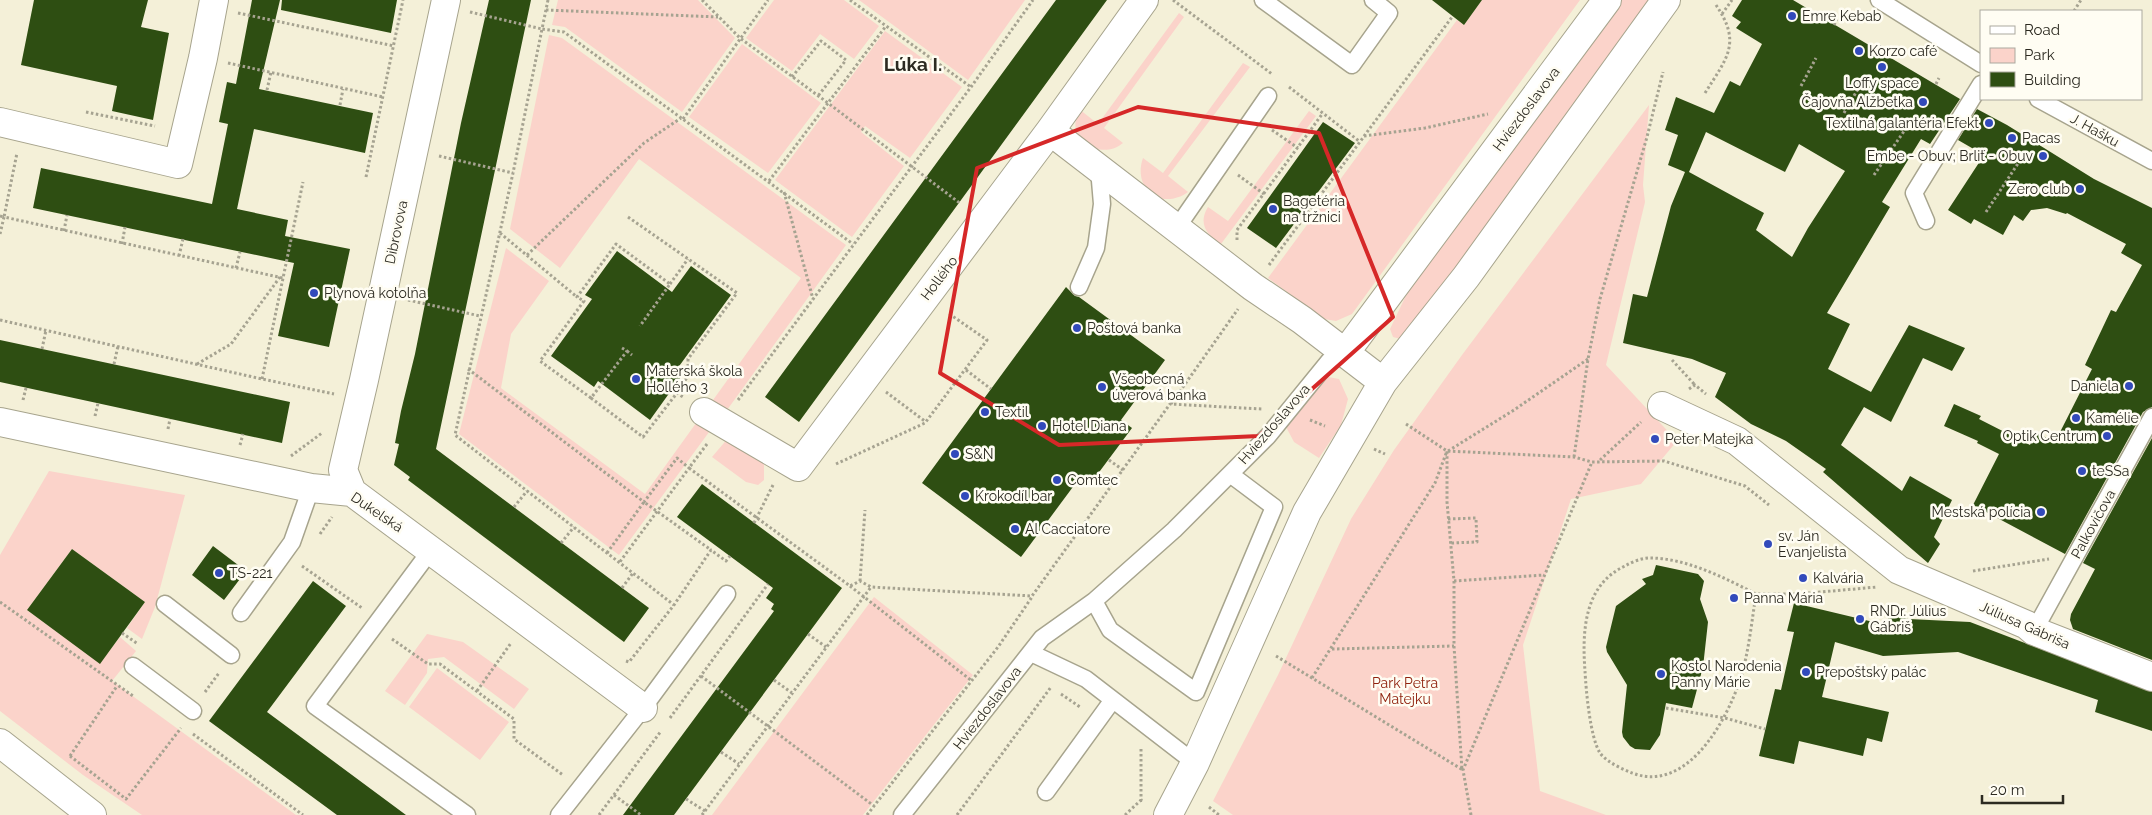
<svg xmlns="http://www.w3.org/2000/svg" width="2152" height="815" font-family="Raleway,sans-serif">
<rect width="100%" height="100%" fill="#f4f0d8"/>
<path fill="#fbd3ca" d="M558,0H698L735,38L682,112L565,27L552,25Z
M774,0H844L879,26L854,59L820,34L792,71L746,38Z
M859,0H1025L968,80Z
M1482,0H1580L1352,314L1336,321L1324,319L1268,278L1457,20L1464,25Z
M1620,0H1651L1404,340L1393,337L1390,329L1421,264Z
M1179,13L1184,17L1104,128L1123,143C1108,156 1081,150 1076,129C1074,122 1077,116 1079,109L1098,124Z
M885,31L962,87L910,158L865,126L861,132L904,166L852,237L775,180Z
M549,35L562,38L846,245L722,417L708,407L801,278L639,159L560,268L510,229Z
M742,44L821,103L768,173L689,117Z
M1243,63L1250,67L1168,176L1188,192C1162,211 1132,189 1143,158L1163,173Z
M1649,105L1643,185L1645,202L1606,365L1677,441L1641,484L1571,499L1523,645L1540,791L1606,815H1233L1213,801L1278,675L1351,519L1394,450L1462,355Z
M1309,111L1316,116L1221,244C1206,235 1198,223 1208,207L1228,221Z
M506,248L549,281L511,334L501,388L645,494L699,419L712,428L619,555L459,434Z
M1323,376L1339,379L1348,399L1341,425L1319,458L1294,442L1285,425Z
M729,437L755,455L764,464V480L758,485L746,482L712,457Z
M49,471L185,495L155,607L142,639L127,628L145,602L72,549L27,610L100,663L120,637L136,651L112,681L296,815H142L83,775L0,711V555Z
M874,597L973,675L863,815H712Z
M427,634L463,642L529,689L514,709L444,657L428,659L427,673L405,705L385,691Z
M437,668L509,722L480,760L409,707Z"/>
<path fill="#2e4e12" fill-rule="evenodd" d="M34,0H148L141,27L169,33L153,120L112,111L117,86L21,65Z
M252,0H280L259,89L373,113L365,153L254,129L237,209L288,220L285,236L350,249L329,347L278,336L294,263L33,208L41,168L212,204L228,124L219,122L227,82L236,84Z
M282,0H397L391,33L281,10Z
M489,0H531L436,449L649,608L624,642L408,480L410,477L394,465L399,444L395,443L401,411L415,354L461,123Z
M1056,0H1107L799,422L765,397Z
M1432,0H1482L1464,25Z
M1742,0H1793L1960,99L1930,144L1921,139L1882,202L1890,207L1827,313L1850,324L1828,369L1871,392L1909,325L1965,348L1952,371L1923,358L1891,422L1864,407L1841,445L1902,491L1910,476L1952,500L1934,537L1940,544L1928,563L1823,472L1826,469L1786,441L1751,424L1715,397L1726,373L1692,359L1623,343L1633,294L1647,297L1671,206L1685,172L1668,165L1678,135L1665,130L1676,97L1714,113L1730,81L1740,86L1762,44L1736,28L1741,22L1732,16ZM1706,132L1785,172L1799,144L1845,171L1808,228L1792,257L1756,230L1764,213L1689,172Z
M1977,109L2007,125L2094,179L2152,208V407L2143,412L2065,554L1973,505L1999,454L1977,443L1978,441L1944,426L1954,404L1981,416L1979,419L2030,445L2035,432L2055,442L2092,369L2085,365L2111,310L2116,312L2142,265L2121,253L2126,244L2067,213L2066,214L2047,208L2031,210L2023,221L2014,215L2003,235L1974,219L1971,224L1948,210L1984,155L1958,140Z
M1323,122L1355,143L1276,248L1247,228Z
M617,251L672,292L691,266L731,295L677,369L683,374L650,420L598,381L594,387L551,356L592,299L585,295Z
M1066,287L1075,296L1079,297L1165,360L1121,420L1132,428L1091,483L1081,476L1021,557L922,483Z
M0,340L290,402L282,443L0,382Z
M2152,438V660L2073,629L2070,620L2071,614L2095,569L2083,563Z
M702,484L842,588L674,815H623L774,611L771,609L774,604L766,598L773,588L677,517Z
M213,546L246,571L224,600L192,575Z
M72,549L145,602L100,664L27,610Z
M1656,565L1698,574L1704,581L1700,599L1708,622L1703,667L1692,708L1666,703L1660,735L1650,750L1635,749L1630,746L1623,737L1622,732L1627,685L1607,652L1606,647L1616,606L1646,584L1642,579L1653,575Z
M313,581L346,606L267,712L406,815H337L209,721Z
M1794,603L1886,625L1889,615L1909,619L1970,622L2152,692V731L2095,712L2098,700L1958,652L1883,656L1835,642L1822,697L1889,712L1882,742L1867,738L1863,756L1799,741L1794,764L1759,756L1775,689L1781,690L1794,632L1787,631Z"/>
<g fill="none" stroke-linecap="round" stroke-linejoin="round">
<defs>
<path id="service" d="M1263,0L1352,65L1389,13L1373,0
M1879,0L1981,64
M2038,99L2152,161
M1926,221L1914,193L1981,84
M1176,229L1268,96
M1079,287L1096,248L1102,204L1099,169
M431,550L315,706L467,815
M1094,601L1110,630L1196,692L1274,507L1230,474
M165,604L231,655
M241,613L292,542L311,488
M2034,631L2152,417
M1031,653L1086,679L1195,763
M133,666L193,711
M1046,792L1112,701
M559,815L643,708L727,594
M902,815L1042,638L1094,601L1174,530L1268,436L1329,361L1345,353"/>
<path id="minor" d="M0,122L178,164L203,58L214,0
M1050,131L1253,287L1302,320L1383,382
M1345,353L1607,0
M1662,406L1737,441L1899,570L2027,625L2034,631L2152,677
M704,412L798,467L1050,131L1144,0
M0,422L311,488L352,492L643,708
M352,492L343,470L364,380L446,0
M0,743L92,815
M1168,815L1195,763L1307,512L1383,382L1466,277L1666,0"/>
</defs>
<use href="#service" stroke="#a7a48d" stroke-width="19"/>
<use href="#minor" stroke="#a7a48d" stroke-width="30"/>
<path stroke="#a6a391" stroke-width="3" stroke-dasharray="2.5 2.5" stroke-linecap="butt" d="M548,0L542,29L564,32L853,244
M702,0L740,38L828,103L886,26
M850,0L971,87
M1173,0L1272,74
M546,10L718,17
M2074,11L2081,0
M470,12L542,29L513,173L455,435L674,605
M238,13L394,46
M1722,14L1732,0
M1834,25L1837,19
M1877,52L1881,44
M228,63L383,97
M792,77L821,41L846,60L818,96
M1936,84L1939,78
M1801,86L1816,58
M1289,87L1359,141
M267,90L271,72
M1705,93C1727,58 1742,43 1716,5
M340,105L343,89
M86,112L155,126
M1844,113L1862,82
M683,119L768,0
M1272,130L1298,148
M1364,136L1425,128L1488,114
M2033,141L2037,134
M439,156L513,173
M1238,175L1264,194
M1874,175L1909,124
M366,177L403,0
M769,181L828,103L961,204
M784,192L813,299
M1986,212L2019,162
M0,216L4,217L17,153
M628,217L737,293L688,359V376L677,393
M64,231L67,215
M500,233L577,297
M0,234L4,217L283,278
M1237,240V230L1323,113
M122,244L125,227
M527,255L644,143L681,118
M179,256L183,239
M1269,265L1452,17
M236,268L240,252
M670,284L688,259
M408,300L480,316
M0,320L262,379L334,394
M622,348L627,351L591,398L643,437L677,393L683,397
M42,349L46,330
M627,351L632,355
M1672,360L1695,385
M114,364L118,346
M197,364L231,344L280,277
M468,369L644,502L677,458L689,468L619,563
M966,370L991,389
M262,379L303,182
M1689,389L1695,385L1706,394
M886,392L926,422
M591,398L540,361L584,301L577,297L616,244L670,284L640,326
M23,400L26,388
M738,400L971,87L1033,0
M1171,404L1238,309
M95,416L98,403
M1310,420L1325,426
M1406,424L1447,451L1574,457L1592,462L1664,461L1745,486L1769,505
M168,429L170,419
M707,444L689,468L850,586L860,581L871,587L1032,596L1170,404L1262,409
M240,445L243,434
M1374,449L1385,454
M1448,451L1514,410L1588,359
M291,456L322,433
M1574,457L1588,359L1600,299L1647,137L1663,72
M1109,460L1123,470
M1600,460L1641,422
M836,464L925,423L987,340L948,313
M514,507L527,491
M1448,519L1476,518L1477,542L1451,543
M754,523L774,483
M320,534L332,517
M561,543L574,527
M607,553L644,502L711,550
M302,566L362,608
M1973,571L2049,559
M860,581L865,510
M1454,581V646L1462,770
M850,586L972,681
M622,588L633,573
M1756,594C1725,578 1686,558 1650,558C1641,558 1632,562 1625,566C1584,585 1582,631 1585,671C1586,690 1590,737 1600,753C1607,763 1631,774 1643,776C1692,784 1727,719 1740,680C1748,657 1752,620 1756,594H1798L1877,587
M0,602L133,696
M122,633L138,644
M808,634L826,647
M392,639L428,664H440L514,719V739L563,775
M1332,649L1454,646
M1276,656L1463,770
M626,661L629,662L674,605L711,550L726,561L730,556
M701,676L874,806
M1312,678L1435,483L1447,451V502L1454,581L1544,575
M774,680L792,693
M477,691L511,643
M205,692L219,673
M1061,694L1080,707
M1666,708L1725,718L1765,729
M670,718L768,584
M193,734L303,815
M1141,749V800L1144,801
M721,752L739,764
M70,756L126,799L181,728
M70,756L117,686
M614,795L641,815
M686,799L705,811
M1209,807L1219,815
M599,815L661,731
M702,815L871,587
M867,815L998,647L1032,597
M957,815L1051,687
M1125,815L1141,800
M1471,815L1463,770L1592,462"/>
<use href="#service" stroke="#fff" stroke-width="16"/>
<use href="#minor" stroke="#fff" stroke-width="28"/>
</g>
<path fill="none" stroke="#d62828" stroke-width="4" stroke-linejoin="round" d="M1138,107L1319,133L1393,317L1259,436L1059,445L940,373L977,168Z"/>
<g fill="#324abb" stroke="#fffdf3" stroke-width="2">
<circle cx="1792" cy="16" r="5"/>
<circle cx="1859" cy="51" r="5"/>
<circle cx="1882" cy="67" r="5"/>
<circle cx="1923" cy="102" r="5"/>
<circle cx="1989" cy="123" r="5"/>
<circle cx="2012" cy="138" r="5"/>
<circle cx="2043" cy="156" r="5"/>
<circle cx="2080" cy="189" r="5"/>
<circle cx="1273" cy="209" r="5"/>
<circle cx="314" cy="293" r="5"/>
<circle cx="1077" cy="328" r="5"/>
<circle cx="636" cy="379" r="5"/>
<circle cx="2129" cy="386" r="5"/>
<circle cx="1102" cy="387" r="5"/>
<circle cx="985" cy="412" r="5"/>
<circle cx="2076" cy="418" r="5"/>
<circle cx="1042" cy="426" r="5"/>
<circle cx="2107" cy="436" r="5"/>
<circle cx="1655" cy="439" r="5"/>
<circle cx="955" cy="454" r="5"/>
<circle cx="2082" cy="471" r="5"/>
<circle cx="1057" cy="480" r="5"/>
<circle cx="965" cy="496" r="5"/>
<circle cx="2041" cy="512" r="5"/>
<circle cx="1015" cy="529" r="5"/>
<circle cx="1768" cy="544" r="5"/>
<circle cx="219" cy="573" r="5"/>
<circle cx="1803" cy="578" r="5"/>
<circle cx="1734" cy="598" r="5"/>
<circle cx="1860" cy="619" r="5"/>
<circle cx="1806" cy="672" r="5"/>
<circle cx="1661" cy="674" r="5"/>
</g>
<g text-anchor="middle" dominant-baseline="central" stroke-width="5" stroke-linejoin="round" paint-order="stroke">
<g font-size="14" fill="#2c2a21" stroke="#fffdf3" text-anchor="start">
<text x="1802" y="16">Emre Kebab</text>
<text x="1869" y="51">Korzo café</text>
<text x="1882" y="83" text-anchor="middle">Loffy space</text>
<text x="1913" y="102" text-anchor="end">Čajovňa Alžbetka</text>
<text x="1979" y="123" text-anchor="end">Textilná galantéria Efekt</text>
<text x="2022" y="138">Pacas</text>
<text x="2033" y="156" text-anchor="end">Embe - Obuv; Brliť - Obuv</text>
<text x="2070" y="189" text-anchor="end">Zero club</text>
<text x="1283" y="201">Bagetéria<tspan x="1283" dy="16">na tržnici</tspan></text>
<text x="324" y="293">Plynová kotolňa</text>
<text x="1087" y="328">Poštová banka</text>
<text x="646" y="371">Materská škola<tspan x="646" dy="16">Hollého 3</tspan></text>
<text x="1112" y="379">Všeobecná<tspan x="1112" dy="16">úverová banka</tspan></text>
<text x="2119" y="386" text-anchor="end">Daniela</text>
<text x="995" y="412">Textil</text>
<text x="2086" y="418">Kamélie</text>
<text x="1052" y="426">Hotel Diana</text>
<text x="2097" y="436" text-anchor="end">Optik Centrum</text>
<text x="1665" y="439">Peter Matejka</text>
<text x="965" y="454">S&amp;N</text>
<text x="2092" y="471">teSSa</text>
<text x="1067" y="480">Comtec</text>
<text x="975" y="496">Krokodíl bar</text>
<text x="2031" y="512" text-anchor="end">Mestská polícia</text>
<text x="1025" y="529">Al Cacciatore</text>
<text x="1778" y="536">sv. Ján<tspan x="1778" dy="16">Evanjelista</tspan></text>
<text x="229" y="573">TS-221</text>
<text x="1813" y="578">Kalvária</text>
<text x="1744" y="598">Panna Mária</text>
<text x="1870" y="611">RNDr. Július<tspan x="1870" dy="16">Gábriš</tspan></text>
<text x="1671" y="666">Kostol Narodenia<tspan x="1671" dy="16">Panny Márie</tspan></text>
<text x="1816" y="672">Prepoštský palác</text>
</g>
<g font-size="14" fill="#2c2a21" stroke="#fffdf3">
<text transform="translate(1526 109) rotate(-53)">Hviezdoslavova</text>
<text transform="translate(2095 130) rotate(29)">J. Hašku</text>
<text transform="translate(396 232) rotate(-78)">Dibrovova</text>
<text transform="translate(939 278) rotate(-53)">Hollého</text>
<text transform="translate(1274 424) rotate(-49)">Hviezdoslavova</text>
<text transform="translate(377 512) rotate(34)">Dukelská</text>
<text transform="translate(2093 524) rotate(-61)">Palkovičova</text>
<text transform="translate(2025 625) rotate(24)">Júliusa Gábriša</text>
<text transform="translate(987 708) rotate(-52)">Hviezdoslavova</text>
</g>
<g font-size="14" fill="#90220e" stroke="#fffdf3">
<text x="1405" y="683">Park Petra<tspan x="1405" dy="16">Matejku</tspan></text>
</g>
<g font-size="19" font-weight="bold" fill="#2c2a21" stroke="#fffdf3">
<text x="913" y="64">Lúka I.</text>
</g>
</g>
<rect x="1980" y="10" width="162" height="90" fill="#fffdf3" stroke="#aba99f"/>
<rect x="1990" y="26" width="25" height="8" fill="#ffffff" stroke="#aba99f"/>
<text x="2024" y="35" font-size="15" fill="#2c2a21">Road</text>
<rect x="1990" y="48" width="25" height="15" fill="#fbd3ca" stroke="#aba99f"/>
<text x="2024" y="60" font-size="15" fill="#2c2a21">Park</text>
<rect x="1990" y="72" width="25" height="15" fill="#2e4e12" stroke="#aba99f"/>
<text x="2024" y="85" font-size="15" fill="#2c2a21">Building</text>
<path d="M1982 795v8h81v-8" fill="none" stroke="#2c2a21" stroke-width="2.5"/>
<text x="1990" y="795" font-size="15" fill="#2c2a21" stroke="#fffdf3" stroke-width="4" paint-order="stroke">20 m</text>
</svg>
